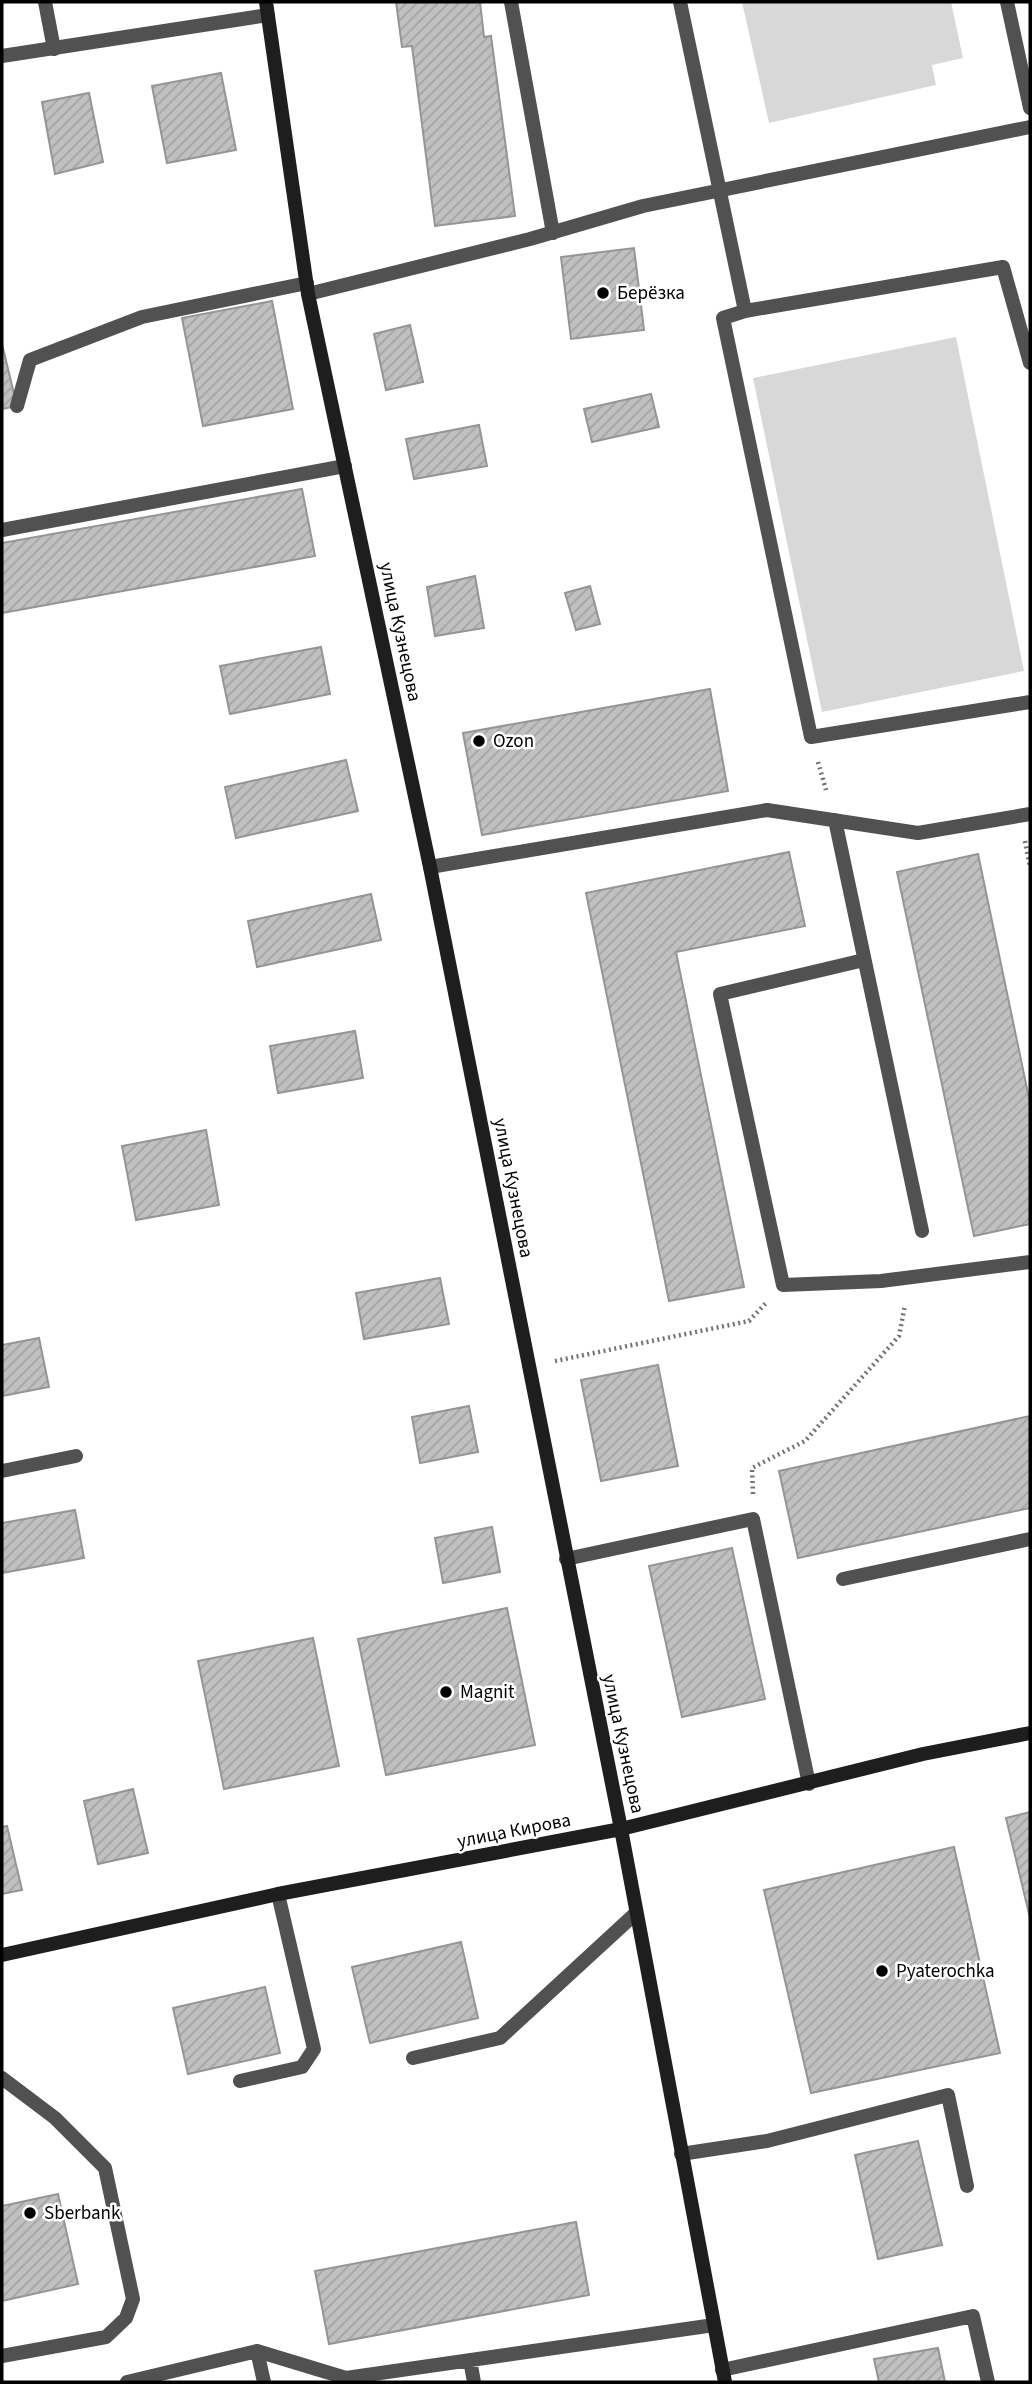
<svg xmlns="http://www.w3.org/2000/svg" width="1032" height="2384" font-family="'Source Sans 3',sans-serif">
<defs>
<pattern id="building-hatch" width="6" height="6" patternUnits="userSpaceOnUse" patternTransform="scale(1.75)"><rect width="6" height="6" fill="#c0c0c0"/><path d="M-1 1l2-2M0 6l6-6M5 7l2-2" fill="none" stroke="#a3a3a3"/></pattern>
</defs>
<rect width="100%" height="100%" fill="#fff"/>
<path fill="#d8d8d8" d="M742,2H951L963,58L932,65L936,85L769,123Z
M956,337L1024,671L822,712L753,378Z"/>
<path fill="url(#building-hatch)" stroke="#959595" stroke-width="2" d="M396,2H480L484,37L491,36L515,216L435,226L412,46L402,47Z
M221,73L236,150L167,163L152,86Z
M89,93L103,162L55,174L42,102Z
M634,248L644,330L571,339L561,257Z
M272,301L293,409L203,426L182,318Z
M410,325L423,382L386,390L374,334Z
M2,344L17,406L2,409Z
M651,394L659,427L592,442L584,409Z
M479,425L487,466L414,479L406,439Z
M302,489L315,556L2,613V543Z
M475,576L484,628L435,636L427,587Z
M590,586L600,624L576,630L565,593Z
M321,647L330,694L230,714L220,666Z
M710,689L728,791L482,835L463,733Z
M346,760L358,811L236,838L225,787Z
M789,852L805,926L676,952L744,1287L669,1301L586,893Z
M978,854L1030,1103V1224L974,1236L897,872Z
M371,894L381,940L257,967L248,921Z
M355,1031L363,1078L278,1093L270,1046Z
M206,1130L219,1205L136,1220L122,1146Z
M440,1278L449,1324L364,1339L356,1293Z
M39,1338L49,1387L2,1396V1345Z
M658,1365L678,1466L601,1481L581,1380Z
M469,1406L478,1452L420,1463L412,1417Z
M1030,1416V1508L798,1558L779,1471Z
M75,1510L84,1558L2,1573V1523Z
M492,1527L500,1572L443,1583L435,1538Z
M732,1548L765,1699L682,1717L649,1566Z
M507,1608L535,1745L386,1775L358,1639Z
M313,1638L339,1766L224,1789L198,1661Z
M133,1789L148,1853L98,1864L84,1801Z
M1030,1812V1918L1006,1818Z
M7,1826L22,1890L2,1894V1827Z
M954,1847L1000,2053L811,2093L764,1890Z
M461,1942L478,2018L370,2043L352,1967Z
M265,1987L280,2053L188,2074L173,2008Z
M918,2141L942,2245L878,2259L855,2155Z
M58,2194L78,2284L2,2301V2206Z
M576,2222L589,2295L329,2344L315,2271Z
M938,2348L945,2382H879L874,2359Z"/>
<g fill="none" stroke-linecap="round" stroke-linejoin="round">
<path stroke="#737373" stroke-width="4.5" stroke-dasharray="2 3.5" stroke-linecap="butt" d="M818,762L826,790
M1025,841L1030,867
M555,1361L749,1321L766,1303
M753,1494L752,1468L805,1441L899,1336L905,1305"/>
<path stroke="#515151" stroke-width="14" d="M45,2L54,49
M511,2L553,233
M680,2L745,311L1003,267L1030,363
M1007,2L1030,108
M308,294L530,239L643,206L1030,127
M745,311L723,318L811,737L1030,702
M17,406L30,360L142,317L307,283
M2,530L345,466
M835,820L922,1231
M430,867L767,810L918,833L1030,814
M864,960L720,994L783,1285L881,1281L1030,1262
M566,1559L753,1519L809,1784
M843,1579L1030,1539
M413,2058L500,2038L636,1913
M2,2078L55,2118L105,2168L133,2299L126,2318L106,2337L2,2356
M240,2081L302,2067L314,2049L278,1894
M681,2154L767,2141L948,2095L967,2186
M257,2351L346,2378L714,2325
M470,2360L474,2382
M722,2370L973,2316L988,2382
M127,2382L257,2351L264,2382"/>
<path stroke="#515151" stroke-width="14" d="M2,56L268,15
M2,1471L76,1456"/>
<path stroke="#1e1e1e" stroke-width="14" d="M266,2L308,294L430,867L621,1829L725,2382
M2,1955L278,1894L621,1829L923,1754L1030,1733"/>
</g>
<g fill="#000" stroke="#fff" stroke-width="2.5">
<circle cx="603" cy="293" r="7"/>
<circle cx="479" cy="741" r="7"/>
<circle cx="446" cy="1692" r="7"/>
<circle cx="882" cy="1971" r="7"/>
<circle cx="30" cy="2213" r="7"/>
</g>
<g text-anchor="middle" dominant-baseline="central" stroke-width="5" stroke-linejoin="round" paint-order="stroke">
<g font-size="19" fill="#000" stroke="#fff" text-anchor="start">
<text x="617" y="293">Берёзка</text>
<text x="493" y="741">Ozon</text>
<text x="460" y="1692">Magnit</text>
<text x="896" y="1971">Pyaterochka</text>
<text x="44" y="2213">Sberbank</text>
</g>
<g font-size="19" fill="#000" stroke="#fff">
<text transform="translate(400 632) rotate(78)">улица Кузнецова</text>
<text transform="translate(513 1188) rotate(79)">улица Кузнецова</text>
<text transform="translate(623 1744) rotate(78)">улица Кузнецова</text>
<text transform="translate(514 1831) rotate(-11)">улица Кирова</text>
</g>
</g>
<rect width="1032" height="2384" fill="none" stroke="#000000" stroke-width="7"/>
</svg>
